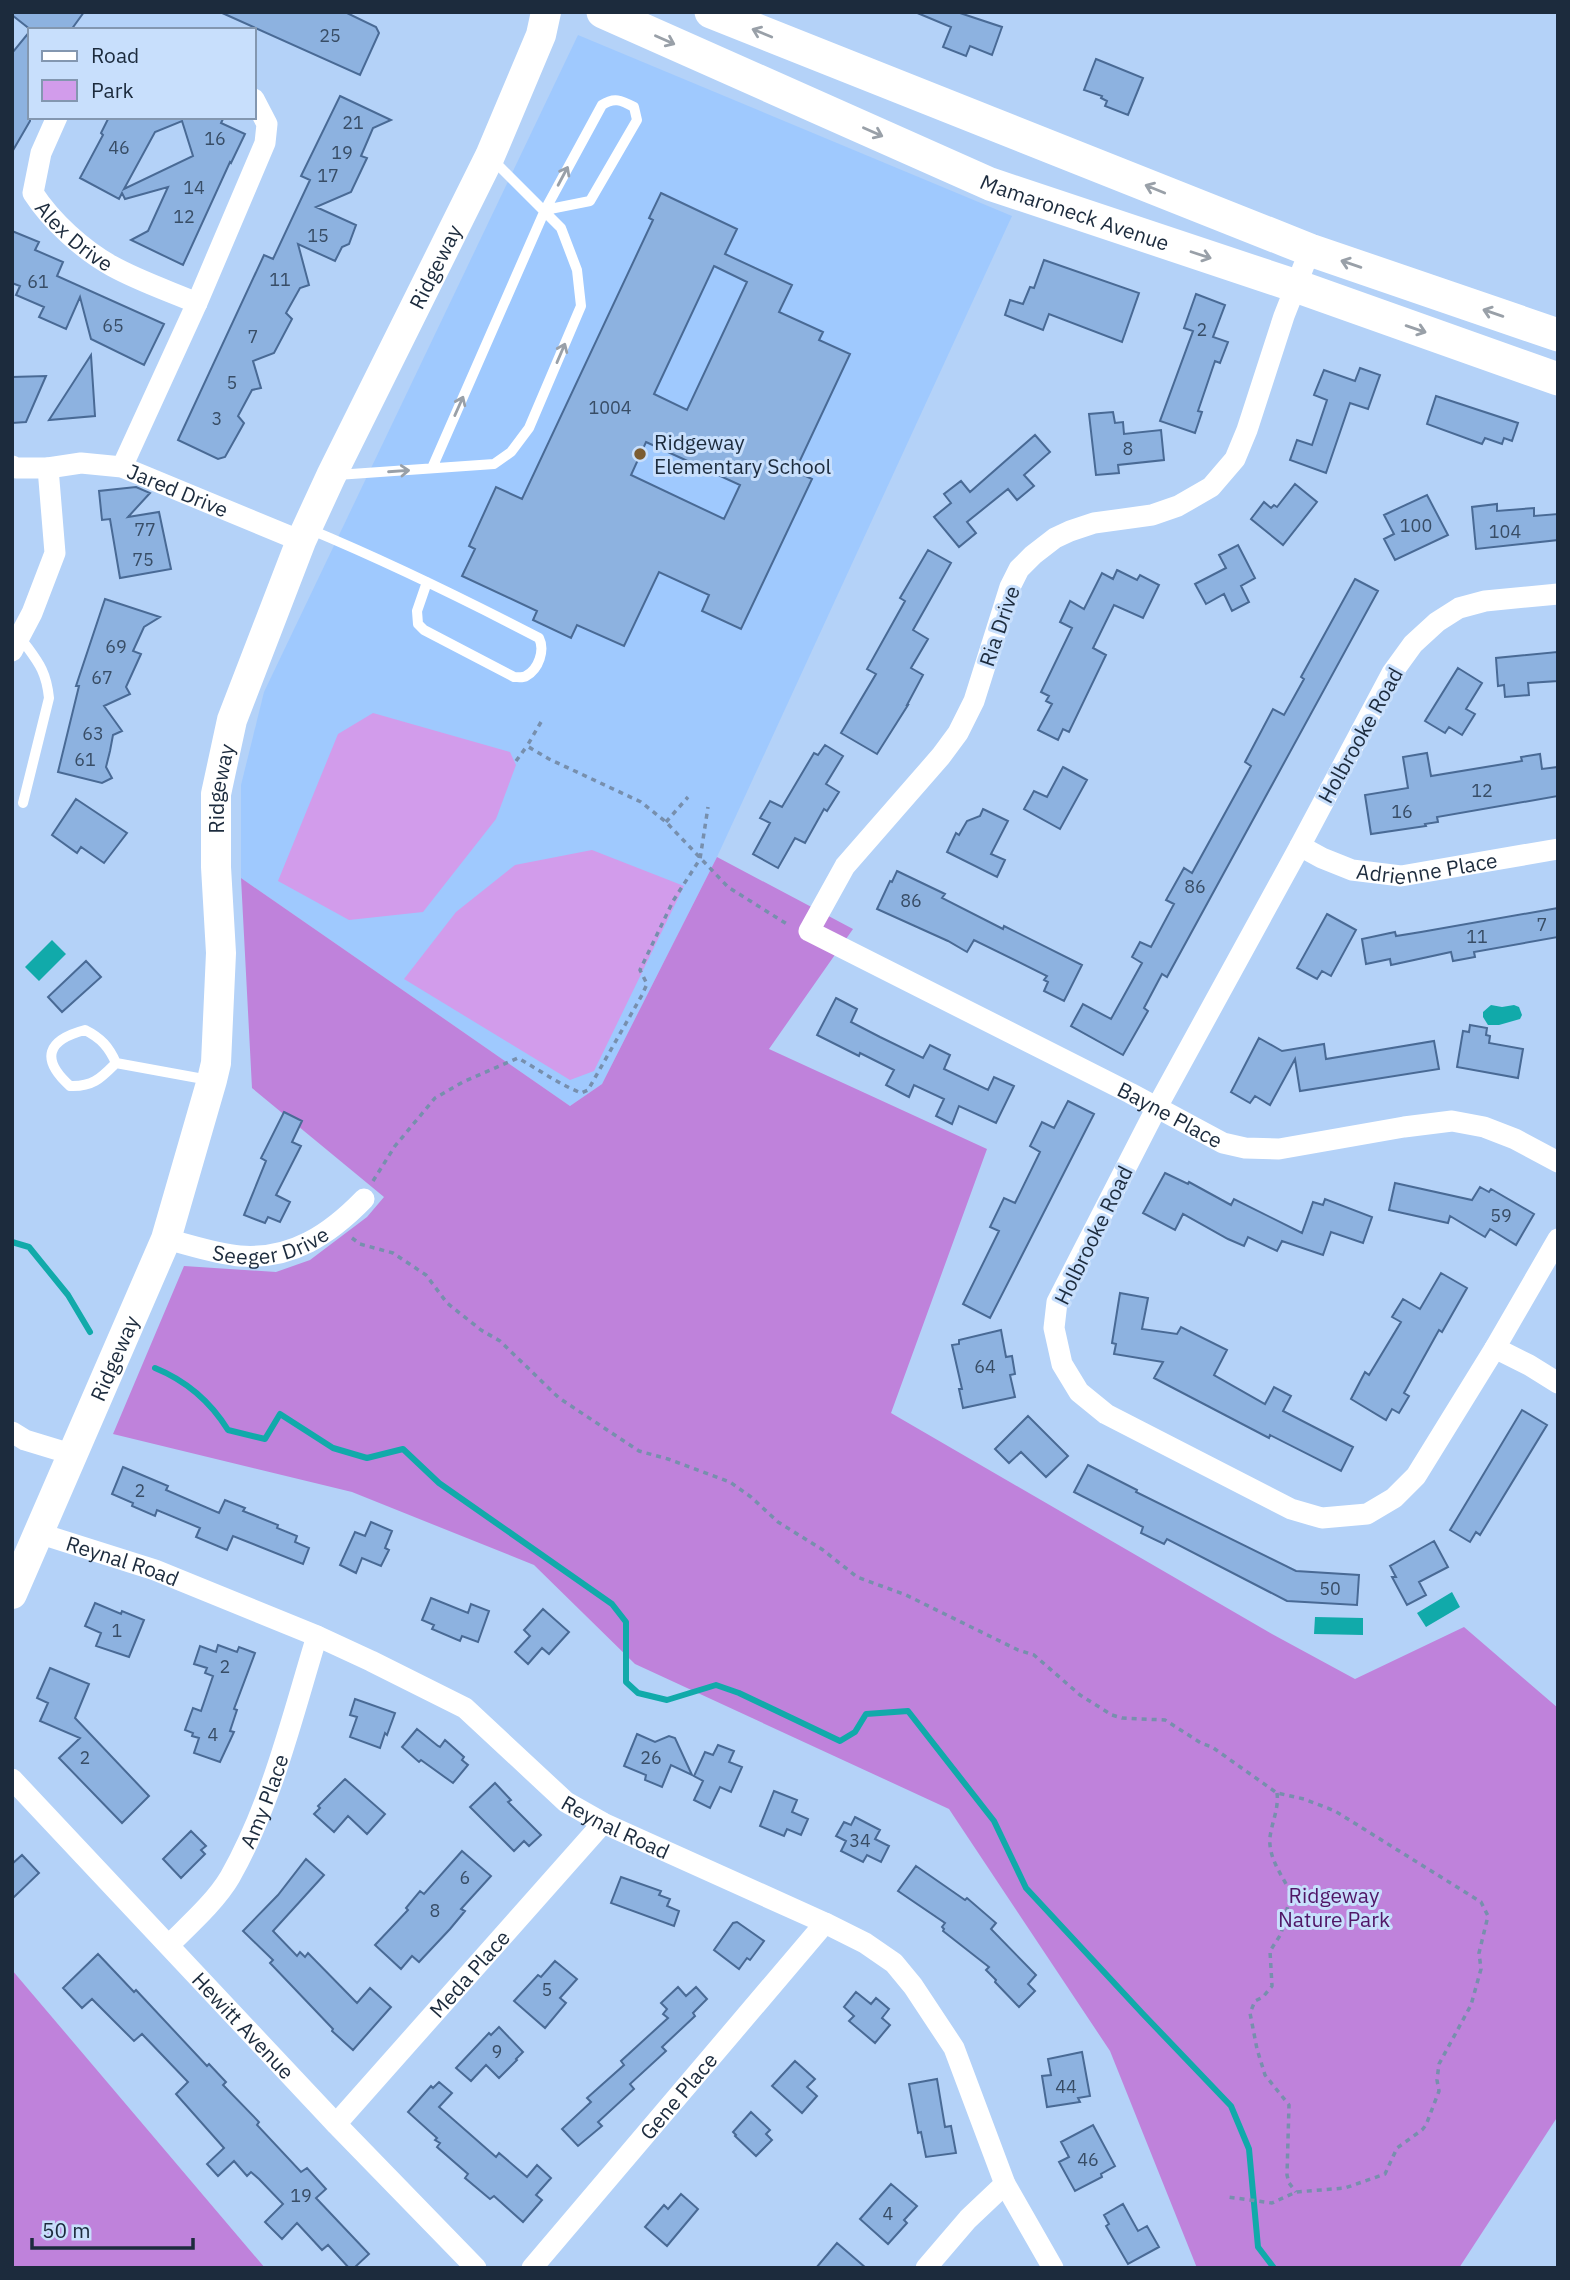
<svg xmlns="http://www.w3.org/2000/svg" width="1570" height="2280" font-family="'IBM Plex Sans',sans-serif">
<rect width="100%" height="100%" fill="#b4d2f8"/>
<path fill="#9fc9fe" d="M578,35L1012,216L717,857L602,1084L570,1106L241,878V785L264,692Z"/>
<path fill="#d29ceb" d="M373,713L510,752L516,765L496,819L423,912L349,920L278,881L338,734Z
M592,850L684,886L594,1071L570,1080L404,979L456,912L515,865Z"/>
<path fill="#bf82db" d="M717,857L853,929L769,1049L987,1149L891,1413L1272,1634L1355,1679L1464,1627L1558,1708V2116L1459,2268H1197L1110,2051L949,1809L635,1664L534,1565L352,1492L113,1434L184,1266L276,1272L310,1260L367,1217L384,1197L252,1088L241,878L570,1106L602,1084Z
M12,1970L265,2268H12Z"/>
<path fill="#1aa" d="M52,940L66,954L39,981L25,967Z
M1491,1005L1502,1007L1514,1005L1519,1007L1522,1015L1520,1019L1499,1025H1488L1483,1017V1012Z
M1452,1592L1460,1607L1426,1627L1417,1613Z
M1315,1617L1363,1618V1635L1314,1634Z"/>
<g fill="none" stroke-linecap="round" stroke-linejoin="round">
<path stroke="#1aa" stroke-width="6" d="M12,1242L29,1247L68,1295L90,1332
M155,1368C187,1381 210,1401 228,1430L265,1439L280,1414L333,1448L367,1458L403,1449L439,1483L612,1604L626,1622V1682L638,1693L667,1700L716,1685L739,1693L840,1741L855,1732L866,1714L908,1711L994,1821L1026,1888L1143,2014L1231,2106L1249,2149L1258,2247L1274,2268"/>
</g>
<path fill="#8db2e0" stroke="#496a95" stroke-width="2" fill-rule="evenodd" d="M12,12H84L71,30H31L12,15Z
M220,12H345L376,27L379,33L360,75Z
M915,12H957L1002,27L992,55L970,46L966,56L943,47L951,27Z
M30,31V121L12,152V53Z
M1096,59L1143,78L1128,115L1105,106L1107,101L1101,98L1102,96L1084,90Z
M340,96L391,120L373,128L361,156L367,158L351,192L316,207L356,225L349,244L342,247L335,261L298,244L309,285L300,288L286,313L292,319L274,353L253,361L261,388L252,390L238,416L244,423L225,457L218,459L178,440L264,255L273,259L310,180L301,176Z
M109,117H224L221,123L245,134L231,163L230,162L183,265L131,240L148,231L168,187L125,199L122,193L119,199L80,178L103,135L101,133ZM182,121L193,156L124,189L155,132Z
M661,193L737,229L725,254L792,285L779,312L823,332L819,340L850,354L795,471L812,479L741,629L702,611L709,595L659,572L624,646L577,625L571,638L533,620L537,611L462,576L475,549L469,546L496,487L522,499L653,220L649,218ZM714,266L747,282L687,410L654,394ZM646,442L740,485L724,519L631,475Z
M12,231L39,242L35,250L63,262L57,276L164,324L144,365L91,339L80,297L66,329L39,317L44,307L16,295L20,286L12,283Z
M1044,260L1139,293L1122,342L1049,314L1043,330L1005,315L1010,300L1023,304L1030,287L1034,288Z
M1196,294L1225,305L1213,337L1228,342L1220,363L1215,361L1198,411L1202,412L1195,433L1160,421L1193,331L1184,328Z
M91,355L95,416L49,420Z
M1360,368L1380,375L1368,409L1350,403L1326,473L1290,460L1297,440L1312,445L1327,400L1314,395L1324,370L1355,381Z
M46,376L26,422L12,423V377Z
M1436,396L1518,423L1512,441L1504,438L1502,444L1485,438L1482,444L1427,424Z
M1113,412L1115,423L1123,422L1124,434L1161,430L1164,460L1118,465L1119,473L1096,475L1089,414Z
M1035,435L1050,452L1024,475L1034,486L1017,500L1008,489L967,522L976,533L959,547L934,517L951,503L944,494L961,481L970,492Z
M1295,484L1317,502L1283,545L1251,519L1264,502L1271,508L1274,505L1277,507Z
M136,487L150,493L128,517L159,512L171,569L120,578L110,519L102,520L99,491Z
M1427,495L1448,535L1395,560L1384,539L1394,534L1384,515Z
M1497,504V511L1534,508V516L1558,514V540L1476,549L1472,507Z
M1238,545L1255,578L1241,586L1249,602L1232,611L1224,594L1206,604L1195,584L1226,568L1219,555Z
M928,550L951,563L913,630L928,639L911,668L923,675L907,705H908L877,754L841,733L876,674L867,669L905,601L900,598Z
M1117,570L1137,580L1140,575L1159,585L1143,618L1114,605L1093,648L1106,655L1069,732L1063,729L1058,740L1038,730L1052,704L1046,701L1049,696L1041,692L1072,628L1060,622L1070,601L1084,609L1102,573L1113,579Z
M1355,579L1378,591L1167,977L1162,974L1144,1008L1148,1011L1123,1055L1071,1026L1083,1004L1111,1019L1142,963L1132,957L1140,942L1151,947L1174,904L1166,900L1184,868L1192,873L1251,766L1245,762L1273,709L1284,715L1304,679L1301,677Z
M105,599L160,617L144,627L133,651L141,654L126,687L130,694L104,706L122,731L113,735L110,751L106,767L112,778L102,783L58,772L79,686H76Z
M1557,652L1558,681L1528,683L1529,695L1505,697L1504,685L1498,686L1496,658Z
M1458,668L1482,683L1466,709L1475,714L1462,735L1449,727L1445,733L1425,721Z
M825,745L843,756L826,784L839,792L827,811L824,809L805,843L795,838L778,868L753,854L770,823L760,818L770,801L782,807L814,753L818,755Z
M1427,753L1431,776L1522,761L1521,757L1540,754L1542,769L1558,767V796L1437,817L1438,822L1425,824L1426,826L1371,834L1365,795L1408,788L1403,757Z
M1063,767L1087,780L1060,829L1024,809L1034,791L1047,797Z
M76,799L127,833L104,863L81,847L77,853L52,835Z
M983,809L1008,821L991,854L1005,860L997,877L947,852L956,833L959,835L967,821L980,816Z
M897,871L945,894L942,898L1003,929L1004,926L1082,965L1064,1001L1044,991L1048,982L1044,980L1047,976L974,940L967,952L948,941L877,909L890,881L892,882Z
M1558,908V937L1474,952L1475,957L1453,961L1451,952L1391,965L1390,959L1366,964L1362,939L1395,932L1396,936L1421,932Z
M1327,914L1356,930L1331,976L1322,971L1317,979L1297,968Z
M86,961L101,977L62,1012L48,997Z
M836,998L857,1009L851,1022L880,1037L923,1058L930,1045L950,1055L944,1069L988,1090L994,1077L1014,1086L996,1123L959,1106L952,1124L936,1116L944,1099L914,1085L909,1097L886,1085L894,1070L860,1053L859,1056L817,1035Z
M1470,1025L1487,1028L1486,1035L1490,1036L1489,1043L1523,1049L1518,1078L1457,1067L1463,1031L1469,1032Z
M1259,1038L1282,1051L1324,1044L1326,1059L1434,1041L1439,1069L1300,1091L1295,1059L1270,1105L1255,1096L1250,1103L1231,1092Z
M1068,1101L1094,1114L990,1318L963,1304L999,1231L990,1227L1004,1198L1015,1203L1040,1152L1030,1146L1042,1122L1054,1128Z
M284,1112L302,1121L292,1142L301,1146L276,1195L290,1202L280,1222L268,1217L265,1223L244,1215L266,1161L261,1158Z
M1165,1173L1188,1184L1189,1182L1231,1205L1234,1199L1302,1233L1313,1202L1323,1205L1325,1199L1372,1217L1363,1243L1331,1232L1323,1255L1282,1241L1277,1251L1248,1237L1244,1246L1228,1239L1183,1214L1175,1230L1143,1213Z
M1395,1183L1472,1200L1480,1187L1489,1192L1491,1189L1534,1214L1516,1245L1490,1229L1485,1237L1450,1216L1448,1223L1389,1210Z
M1441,1273L1467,1288L1442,1332L1439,1330L1404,1393L1409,1396L1399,1413L1392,1409L1386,1420L1351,1399L1365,1372L1369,1375L1401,1322L1392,1317L1403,1299L1420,1309Z
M1120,1293L1148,1298L1142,1329L1177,1334L1181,1327L1227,1350L1214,1375L1265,1404L1274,1387L1291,1396L1283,1411L1353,1447L1341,1471L1270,1435L1269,1438L1154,1378L1163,1362L1114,1354L1116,1344L1112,1343Z
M1001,1330L1006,1357L1012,1356L1015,1374L1010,1375L1015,1397L963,1408L959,1389H962L952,1345L959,1344V1340Z
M1522,1410L1547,1425L1480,1535L1476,1532L1470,1542L1450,1530Z
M1028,1416L1068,1456L1046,1477L1021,1452L1009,1463L995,1449Z
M1088,1465L1137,1490L1136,1492L1296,1571L1359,1575L1357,1605L1287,1601L1167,1539L1164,1544L1141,1533L1143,1527L1074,1492Z
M123,1467L168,1486L166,1490L219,1513L225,1500L245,1508L243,1511L278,1525L277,1528L297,1536L295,1542L309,1548L303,1564L233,1536L227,1550L196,1537L200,1528L157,1510L155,1516L132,1506L133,1503L112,1494Z
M371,1522L392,1531L385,1548L389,1550L381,1566L362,1558L356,1573L340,1565L355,1532L365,1536Z
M1434,1541L1448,1567L1419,1582L1426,1595L1407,1605L1392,1577H1396L1390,1566Z
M431,1598L468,1613L471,1604L489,1611L478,1642L462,1636L460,1641L432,1629L434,1625L422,1620Z
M95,1603L121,1614L122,1611L144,1620L129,1657L96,1646L101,1633L85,1626Z
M543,1609L569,1632L549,1654L542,1648L528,1664L515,1652L530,1636L524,1630Z
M218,1645L237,1652L239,1647L255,1653L234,1709L237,1710L230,1731L234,1732L220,1762L194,1753L199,1738L192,1736L193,1733L185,1730L193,1708L201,1711L213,1676L205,1673L207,1668L194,1664L200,1646L216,1652Z
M50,1668L89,1684L75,1718L149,1796L122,1823L59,1758L80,1738L40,1721L48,1703L37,1698Z
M355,1699L395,1713L387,1735L385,1733L380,1748L350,1737L357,1717L350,1715Z
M417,1729L438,1746L440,1747L445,1740L464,1757L462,1760L468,1765L453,1783L421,1760L419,1762L402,1747Z
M637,1734L655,1742L669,1736L675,1738L692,1775L671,1765L662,1787L645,1780L646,1775L624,1766Z
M718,1745L734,1751L729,1762L742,1767L731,1792L720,1787L710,1808L694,1800L703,1781L694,1776L705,1752L713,1755Z
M345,1779L385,1814L367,1834L348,1816L334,1832L314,1814L320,1808L318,1806Z
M495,1783L511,1800L508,1802L541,1835L529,1846L524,1841L514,1851L470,1807Z
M774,1791L797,1800L792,1812L808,1819L801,1835L787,1829L784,1836L760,1826Z
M855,1817L880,1830L875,1839L889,1846L881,1862L867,1855L863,1862L841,1851L846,1841L836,1836L844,1822L851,1825Z
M191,1831L206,1846L201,1850L205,1854L181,1878L163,1859Z
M462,1851L491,1876L461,1909L465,1911L450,1929L419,1962L412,1956L401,1969L375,1945L408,1910L406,1908L420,1891L424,1894Z
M22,1855L39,1873L12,1899V1864Z
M306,1859L324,1875L273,1931L297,1956L300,1952L305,1957L308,1953L357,2003L370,1988L391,2007L353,2050L332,2031L333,2029L270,1963L273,1960L243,1931L278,1895Z
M916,1866L965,1900L967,1898L996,1923L991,1929L1036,1975L1028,1984L1035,1991L1019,2007L995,1982L996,1980L986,1970L989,1967L943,1931L944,1929L942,1927L945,1923L898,1891Z
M621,1877L661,1891L659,1895L670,1899L667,1906L679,1911L674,1926L611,1903Z
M737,1922L764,1941L750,1960L747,1958L739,1969L714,1950L733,1923Z
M98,1954L134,1992L136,1990L207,2066L209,2064L226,2082L223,2085L259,2122L257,2125L301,2172L307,2168L326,2189L316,2198L369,2254L354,2268H349L328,2245L322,2250L297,2223L282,2239L265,2222L283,2204L259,2179L251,2172L247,2176L234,2161L218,2176L207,2164L224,2148L176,2094L188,2082L142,2034L134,2041L92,1999L82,2008L63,1988Z
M555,1961L577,1979L560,1998L566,2003L545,2028L514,2001L538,1975L541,1977Z
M678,1987L686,1996L696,1987L707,1999L693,2013L695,2016L662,2047L666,2051L630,2084L634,2089L598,2122L602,2126L578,2146L562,2129L591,2102L587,2098L624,2065L621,2061L668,2018L663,2014L667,2009L661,2003Z
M856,1992L871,2004L876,1998L889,2009L882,2018L890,2025L875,2043L849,2021L854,2016L844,2007Z
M499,2027L523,2052L516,2059L517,2060L499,2078L486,2065L471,2081L456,2068L489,2033L491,2035Z
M1082,2052L1090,2096L1078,2098L1080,2102L1047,2107L1042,2076L1051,2075L1048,2059Z
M795,2061L815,2079L807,2087L817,2096L802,2113L772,2086Z
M937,2079L945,2127L951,2126L956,2153L926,2157L921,2132L918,2133L909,2084Z
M439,2082L452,2093L439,2107L496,2157L499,2153L527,2177L537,2165L551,2178L536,2195L542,2200L523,2222L494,2196L490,2199L465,2178L468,2174L437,2147L440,2143L435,2140L437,2138L408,2112L431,2086L433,2088Z
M751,2112L770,2130L766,2134L772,2140L756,2156L735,2136L736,2135L733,2132Z
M1093,2125L1115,2166L1101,2174L1102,2177L1075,2191L1059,2162L1069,2157L1061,2142Z
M891,2184L917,2206L904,2220L907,2223L888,2244L860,2219Z
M681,2194L698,2209L667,2246L645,2227L664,2205L668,2209Z
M1123,2204L1138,2231L1147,2226L1159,2247L1128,2264L1106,2226L1109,2224L1104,2215Z
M837,2243L866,2268H816Z"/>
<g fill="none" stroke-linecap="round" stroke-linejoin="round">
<path stroke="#778fad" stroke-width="3.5" stroke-dasharray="5 5" stroke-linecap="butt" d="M541,722L527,746L549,759L641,802L666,822L728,887L790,926
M516,761L527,746
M666,822L688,797
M373,1181L395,1146L435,1098L463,1082L518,1058C539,1070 559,1084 581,1093L588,1090L642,995L647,984L640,970L673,901L700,859L708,807
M352,1238L360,1244L393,1253L426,1275L447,1303L481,1330L500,1341L559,1398L639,1451L668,1459L730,1482L751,1497L778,1522L823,1550L857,1577L906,1595L1018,1650L1034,1655L1080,1695L1112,1715L1122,1718L1165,1720L1201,1743L1212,1747L1277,1793L1304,1799L1335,1811L1481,1902L1488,1916L1479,1953L1481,1969L1471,2005L1439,2064L1437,2080L1439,2091L1426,2125L1422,2130L1397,2148L1385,2174L1345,2188L1296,2192L1272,2203L1228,2197
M1277,1793C1279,1808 1272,1822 1270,1837C1268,1858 1282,1875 1291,1893L1281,1934L1270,1951L1272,1986L1263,1997L1255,2001L1250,2013L1257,2049L1265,2075L1289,2105L1287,2175L1289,2183L1296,2192"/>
<path stroke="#fff" stroke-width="10" d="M432,468L545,210L602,105C614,97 621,100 634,107L637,120L590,201L545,210
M337,475L494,464L511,452L529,428L581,306L577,270L561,228L492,159
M309,529C388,562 464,599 539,638C545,650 539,669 526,676C523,678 518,677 514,677L424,630L418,624L417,611L427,582
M20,637C36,660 46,668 49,698L23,803
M116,1063C109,1047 101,1038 85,1030C47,1040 40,1059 70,1086C93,1087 101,1078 116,1063L209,1080"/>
<g stroke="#fff" stroke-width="21">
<path id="s1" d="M57,117L41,153L33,193C51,221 83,250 112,266C139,281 169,291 197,303L265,143L267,124L254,99"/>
<path id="s2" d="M1310,250L1284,316L1247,430L1235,459L1211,487L1178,506L1152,515L1094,523L1070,531L1055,538L1033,555L1019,569L1010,587L974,701L958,733L941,756L845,866L809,931L1130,1093L1223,1143L1245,1148L1279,1149L1404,1127L1452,1121L1484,1127L1515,1139L1558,1162"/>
<path d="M12,466L16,468H48L55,553L32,613L12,651"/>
<path d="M122,467L197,303"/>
<path id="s3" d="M48,468L81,463L122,467L301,541"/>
<path d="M1558,594L1485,601L1459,608L1437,622L1413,644L1392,673L1300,846L1157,1107L1057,1302L1054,1328L1062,1364L1079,1392L1106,1414L1291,1509L1322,1518L1367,1514L1394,1498L1416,1476L1495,1348L1558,1239"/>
<path id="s4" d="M1300,846L1322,858L1352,870L1401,876L1558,849"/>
<path id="s5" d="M166,1239C190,1245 216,1254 240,1256C292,1260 330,1234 364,1199"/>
<path d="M1495,1348L1529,1365L1558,1383"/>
<path d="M12,1432L25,1440L71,1454"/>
<path id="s6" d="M38,1533L155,1570L317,1636L371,1661L465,1708L566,1802L603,1823L825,1923L865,1943L894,1963L913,1986L954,2048L1005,2184L1053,2268"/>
<path id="s7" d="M12,1779L336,2124L476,2268"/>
<path id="s8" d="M169,1945C189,1925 216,1901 230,1877C272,1803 292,1717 317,1636"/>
<path id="s9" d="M336,2124L603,1823"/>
<path id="s10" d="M532,2268L825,1923"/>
<path d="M926,2268L968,2219L1005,2184"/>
</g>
<path stroke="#fff" stroke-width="30" id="s11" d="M12,1594L166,1239L212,1080L216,1063L221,953L216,867V794L232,720L301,541L331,476L490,156L541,35L546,12"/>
<g stroke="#fff" stroke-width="33">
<path id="s12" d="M603,12L990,184L1296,286L1558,379"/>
<path d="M711,12L1310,250L1558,335"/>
</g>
</g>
<defs><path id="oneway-shaft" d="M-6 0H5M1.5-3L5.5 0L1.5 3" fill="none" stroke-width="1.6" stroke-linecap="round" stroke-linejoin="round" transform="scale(1.75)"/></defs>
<g stroke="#99a0a8">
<use href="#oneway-shaft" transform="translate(762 33) rotate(-158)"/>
<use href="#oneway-shaft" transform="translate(665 40) rotate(24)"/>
<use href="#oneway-shaft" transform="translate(873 132) rotate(24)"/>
<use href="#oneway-shaft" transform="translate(563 176) rotate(-62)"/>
<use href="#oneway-shaft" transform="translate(1155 189) rotate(-158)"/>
<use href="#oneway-shaft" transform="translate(1201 255) rotate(18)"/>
<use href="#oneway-shaft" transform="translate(1351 264) rotate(-161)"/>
<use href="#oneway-shaft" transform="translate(1493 313) rotate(-161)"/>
<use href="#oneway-shaft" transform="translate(1416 329) rotate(19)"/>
<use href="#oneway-shaft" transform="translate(561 353) rotate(-67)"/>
<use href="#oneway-shaft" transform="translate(459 406) rotate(-66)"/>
<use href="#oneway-shaft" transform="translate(399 471) rotate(-4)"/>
</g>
<circle fill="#7c5d32" stroke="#c8dffc" stroke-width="2.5" cx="640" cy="454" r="7"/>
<g text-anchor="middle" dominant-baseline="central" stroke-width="6" stroke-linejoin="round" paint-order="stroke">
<g font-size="18" fill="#384d66">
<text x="330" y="35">25</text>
<text x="353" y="122">21</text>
<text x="215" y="138">16</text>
<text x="119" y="147">46</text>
<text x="342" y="152">19</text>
<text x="328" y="175">17</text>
<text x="194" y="187">14</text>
<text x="184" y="216">12</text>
<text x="318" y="235">15</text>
<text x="280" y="279">11</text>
<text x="38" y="281">61</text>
<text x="113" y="325">65</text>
<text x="1202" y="329">2</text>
<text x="253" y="336">7</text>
<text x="232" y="382">5</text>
<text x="610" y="407">1004</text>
<text x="217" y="418">3</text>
<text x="1128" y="448">8</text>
<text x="1416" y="525">100</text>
<text x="145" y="529">77</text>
<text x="1505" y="531">104</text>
<text x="143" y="559">75</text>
<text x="116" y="646">69</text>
<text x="102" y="677">67</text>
<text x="93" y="733">63</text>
<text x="85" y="759">61</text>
<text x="1482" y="790">12</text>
<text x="1402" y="811">16</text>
<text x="1195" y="886">86</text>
<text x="911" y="900">86</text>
<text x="1542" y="924">7</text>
<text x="1477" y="936">11</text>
<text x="1501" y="1215">59</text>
<text x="985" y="1366">64</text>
<text x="140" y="1490">2</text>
<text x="1330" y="1588">50</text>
<text x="117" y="1630">1</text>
<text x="225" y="1666">2</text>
<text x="213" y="1734">4</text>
<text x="85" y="1757">2</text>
<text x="651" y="1757">26</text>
<text x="860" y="1840">34</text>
<text x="465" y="1877">6</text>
<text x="435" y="1910">8</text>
<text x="547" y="1989">5</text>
<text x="497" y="2051">9</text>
<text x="1066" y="2086">44</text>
<text x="1088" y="2159">46</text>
<text x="301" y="2195">19</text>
<text x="888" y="2213">4</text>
</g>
<g font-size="21" fill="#1c2b3d" stroke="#c8dffc">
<text stroke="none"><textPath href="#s12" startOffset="513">Mamaroneck Avenue</textPath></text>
<text stroke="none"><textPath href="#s1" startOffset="140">Alex Drive</textPath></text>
<text stroke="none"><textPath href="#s11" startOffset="1412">Ridgeway</textPath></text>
<text stroke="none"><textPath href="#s3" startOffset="135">Jared Drive</textPath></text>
<text transform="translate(999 626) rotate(-71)">Ria Drive</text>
<text transform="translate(1360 735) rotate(-61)">Holbrooke Road</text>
<text stroke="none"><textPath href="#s11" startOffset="845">Ridgeway</textPath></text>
<text stroke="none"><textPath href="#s4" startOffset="133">Adrienne Place</textPath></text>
<text stroke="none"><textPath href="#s2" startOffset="1302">Bayne Place</textPath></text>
<text transform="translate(1093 1235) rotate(-64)">Holbrooke Road</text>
<text stroke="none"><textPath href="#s5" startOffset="108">Seeger Drive</textPath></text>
<text stroke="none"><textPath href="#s11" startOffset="257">Ridgeway</textPath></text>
<text stroke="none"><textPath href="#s6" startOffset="89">Reynal Road</textPath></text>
<text stroke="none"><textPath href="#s8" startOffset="175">Amy Place</textPath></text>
<text stroke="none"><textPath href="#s6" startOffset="656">Reynal Road</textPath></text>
<text stroke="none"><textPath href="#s9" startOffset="201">Meda Place</textPath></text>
<text stroke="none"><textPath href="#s7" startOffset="338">Hewitt Avenue</textPath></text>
<text stroke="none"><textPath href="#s10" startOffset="226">Gene Place</textPath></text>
</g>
<g font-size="21" fill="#1c2b3d" stroke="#c8dffc" text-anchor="start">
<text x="654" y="442">Ridgeway<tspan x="654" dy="24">Elementary School</tspan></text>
</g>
<g font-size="21" fill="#501666" stroke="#c8dffc">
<text x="1334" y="1895">Ridgeway<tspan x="1334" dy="24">Nature Park</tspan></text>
</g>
</g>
<rect width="1570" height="2280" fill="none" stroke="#1c2b3d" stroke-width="28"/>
<rect x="28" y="28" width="228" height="91" fill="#c8dffc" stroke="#8397b0" stroke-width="2"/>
<rect x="42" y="51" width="35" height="10" fill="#ffffff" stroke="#8397b0" stroke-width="2"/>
<text x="91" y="63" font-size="21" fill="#1c2b3d">Road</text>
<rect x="42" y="80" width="35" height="21" fill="#d29ceb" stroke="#8397b0" stroke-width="2"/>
<text x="91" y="98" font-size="21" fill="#1c2b3d">Park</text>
<path d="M32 2238v10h161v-10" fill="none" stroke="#1c2b3d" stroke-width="3.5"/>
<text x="42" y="2238" font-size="21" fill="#1c2b3d" stroke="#c8dffc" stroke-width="5" paint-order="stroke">50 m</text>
</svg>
